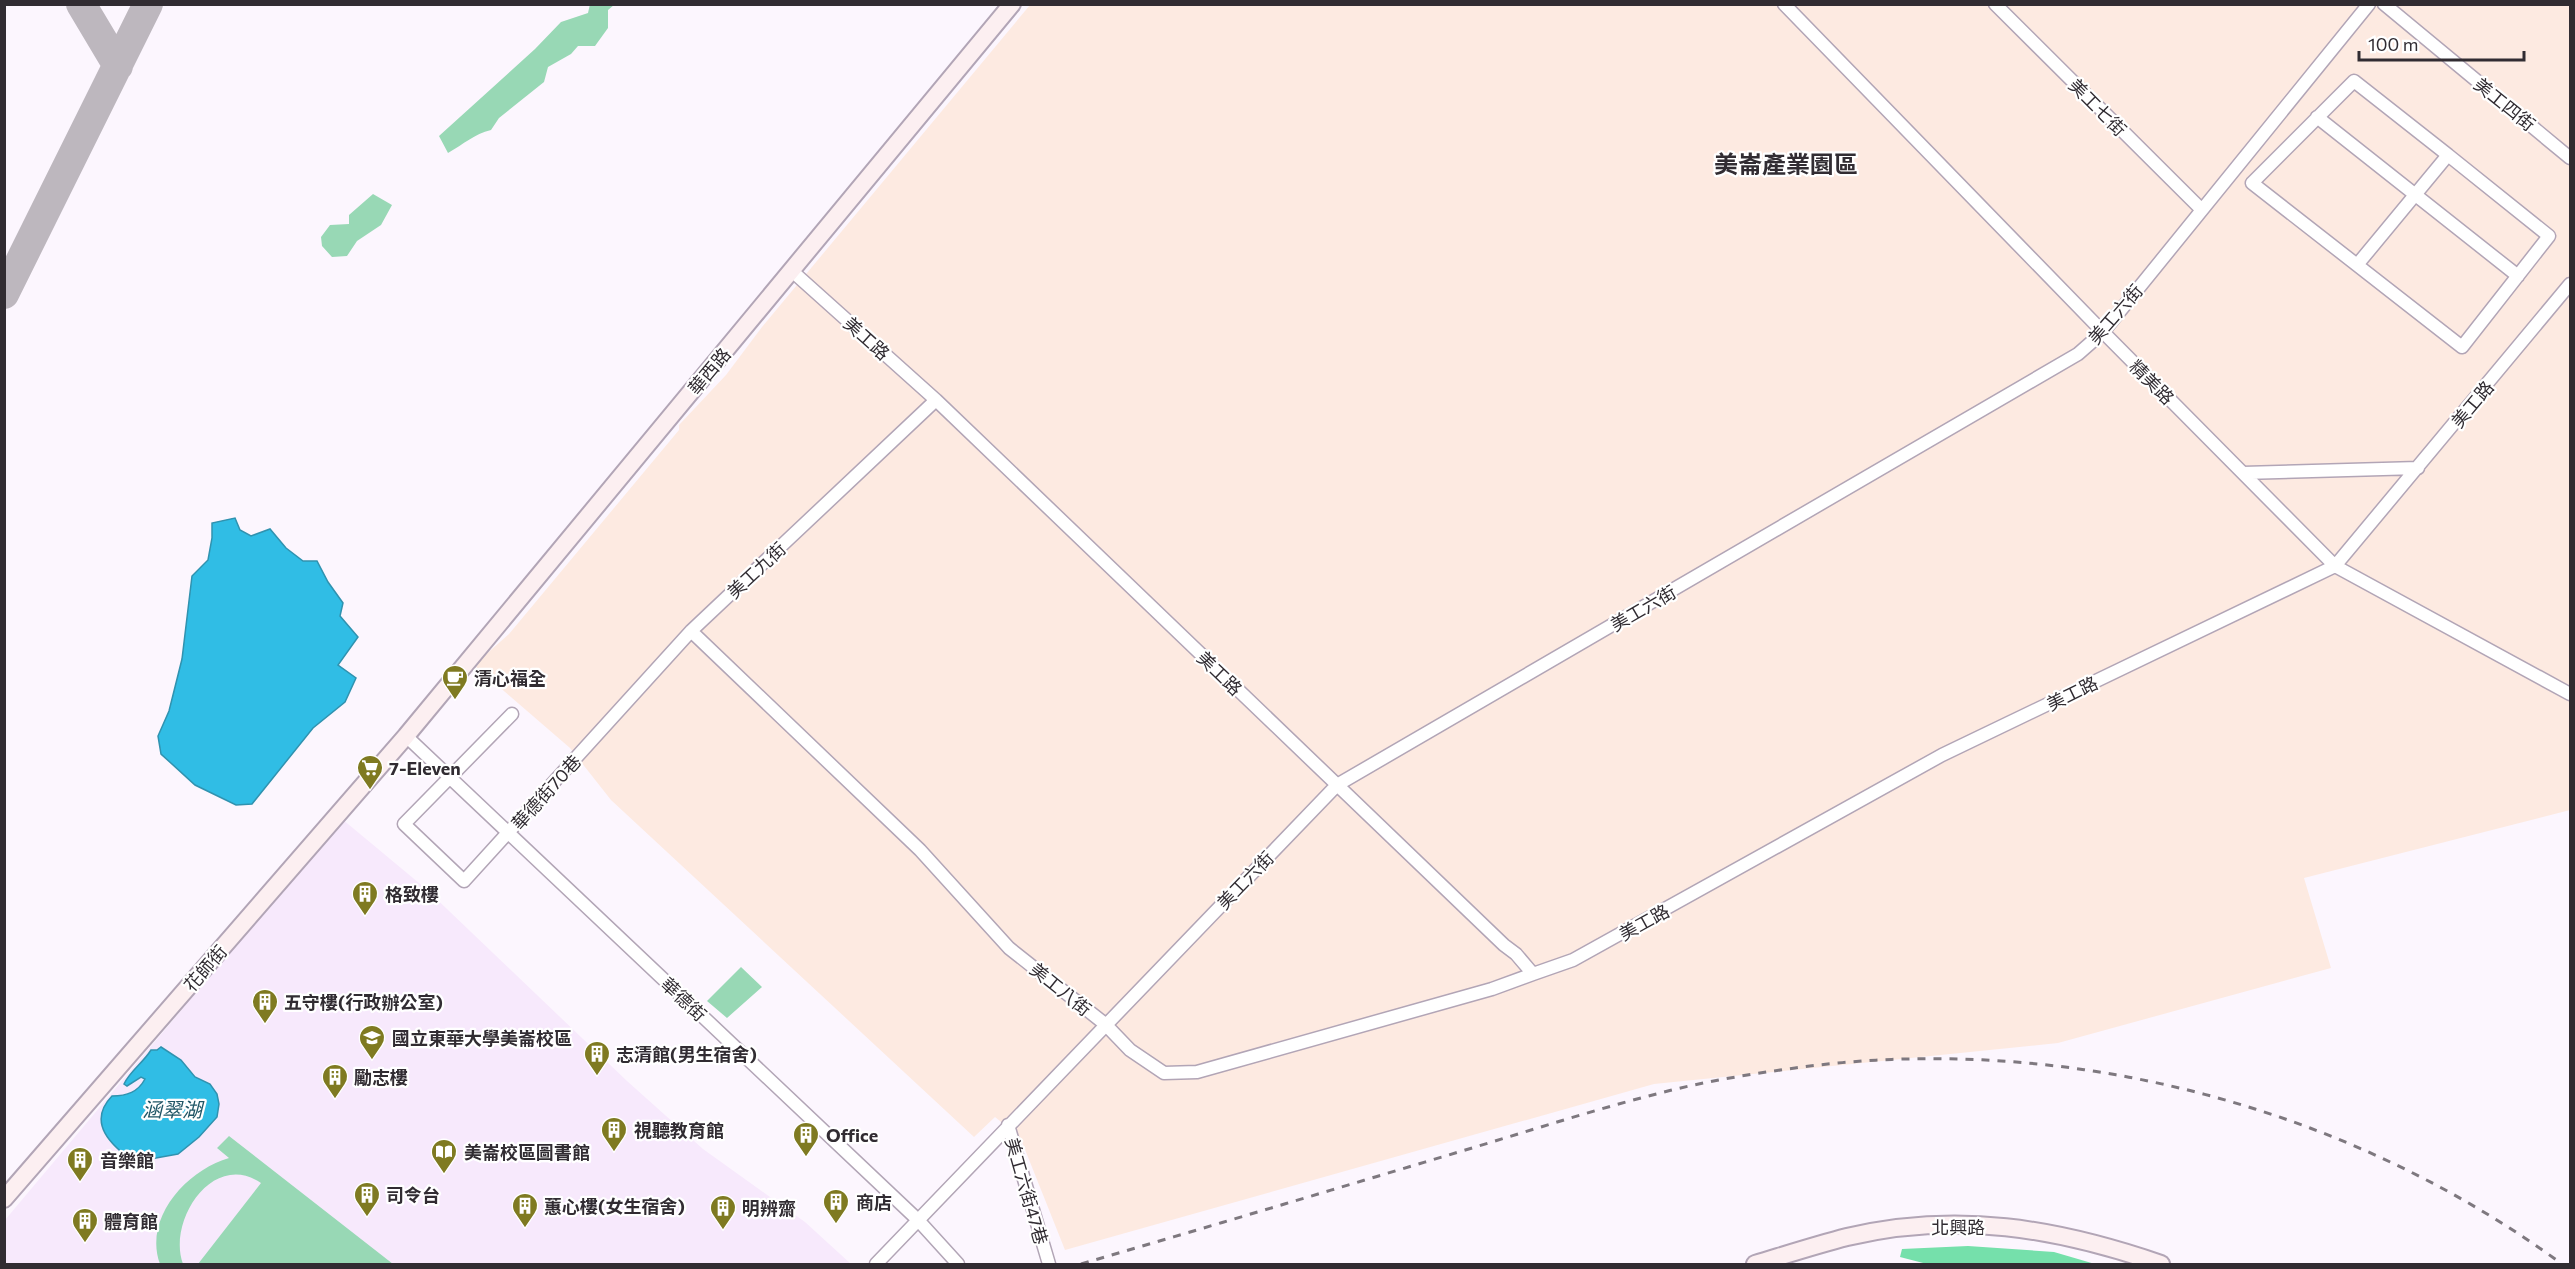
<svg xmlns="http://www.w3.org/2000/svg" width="2575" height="1269" font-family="Commissioner,'Noto Sans TC',sans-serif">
<rect width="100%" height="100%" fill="#fcf6fe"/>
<path fill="#fdeae1" d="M1030,5H2570V810L2304,878L2331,968L2058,1043L1654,1084L1065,1250L1020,1137L995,1117L974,1137L611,800L570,748L474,665L509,634L679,430V425L726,375L762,327Z"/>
<path fill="#f7e9fc" d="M342,819L425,888L627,1081L703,1149L805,1222L851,1264H5V1220Z"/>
<path fill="#98d8b5" d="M590,4L614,5L608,10V28L595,46H578L571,54L548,67L544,82L499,118L491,130C474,134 464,144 448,153L439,136L535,49L561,22L588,13Z
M373,194L392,205L381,225L357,241L347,256L332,257L322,246L321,237L330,225L349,224V215Z
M741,967L762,987L727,1018L707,1001Z
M229,1136L393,1264H198L261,1183C213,1150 167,1221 183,1264H160C143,1218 187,1170 229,1158L217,1148Z"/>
<path fill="#75e0ab" d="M1968,1246L2054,1252L2095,1264H1927L1900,1257L1902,1249Z"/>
<path fill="#30bde5" stroke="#3092af" stroke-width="1.5" d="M235,518L240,530L251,536L270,529L286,548L303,561H317L328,582L343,603L340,616L358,637L338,665L356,678L345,702L313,728L252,804L236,805L195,785L161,754L158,736L169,711L182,659L192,576L208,560L212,538V523Z
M161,1047L181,1060L195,1077L210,1084L217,1094L219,1104L217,1117L199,1137L178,1154L134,1162C112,1146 86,1123 112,1096C127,1096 138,1092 145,1079L141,1077L127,1086L124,1084C130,1071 143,1063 151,1050H157Z"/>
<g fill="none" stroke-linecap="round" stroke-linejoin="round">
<path stroke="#bdb7be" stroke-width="30" d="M81,4L118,66
M4,294L148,4"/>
<defs>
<path id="street" d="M1784,4L2103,332L2335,566L2570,694
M1995,4L2201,209
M2384,4L2570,158
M2317,117L2518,276
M2357,265L2448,155L2549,236L2462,347L2252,183L2354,81L2448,155
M792,271L936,400L1504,945L1516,954L1533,974L1573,960L1942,755L2335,566L2570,284
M2243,473L2418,468
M691,631L920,850L1009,948L1105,1024L1130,1050L1164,1073L1197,1072L1492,989L1533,974
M512,714L404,824L464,881L691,631L936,400
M406,736L918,1220L958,1264
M1008,1125L1049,1264
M876,1264L1337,785L2078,354L2103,332L2369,4"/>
<path id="secondary" d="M4,1199L406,736L1012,4
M1755,1264C1785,1255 1816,1245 1847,1237C1957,1211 2056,1228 2161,1264"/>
</defs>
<use href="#street" stroke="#b2a5b6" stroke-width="15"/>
<use href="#secondary" stroke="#b2a5b6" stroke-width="20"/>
<use href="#street" stroke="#fff" stroke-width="12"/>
<use href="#secondary" stroke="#fceff1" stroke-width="16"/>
<path stroke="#7e787f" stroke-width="3" stroke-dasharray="8 8" stroke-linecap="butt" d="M1081,1264C1208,1227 1335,1189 1462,1151C1529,1131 1596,1109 1664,1092C1707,1081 1751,1074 1795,1068C2063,1031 2345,1105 2562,1264"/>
</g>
<defs>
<symbol id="cafe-pin" viewBox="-11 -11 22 30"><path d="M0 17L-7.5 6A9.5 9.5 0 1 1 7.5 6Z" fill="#7f7a21" stroke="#fff"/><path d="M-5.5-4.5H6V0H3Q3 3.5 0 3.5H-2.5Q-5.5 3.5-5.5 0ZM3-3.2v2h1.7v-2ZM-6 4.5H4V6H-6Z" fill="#fff"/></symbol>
<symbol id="supermarket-pin" viewBox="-11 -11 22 30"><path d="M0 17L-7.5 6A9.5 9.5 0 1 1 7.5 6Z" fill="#7f7a21" stroke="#fff"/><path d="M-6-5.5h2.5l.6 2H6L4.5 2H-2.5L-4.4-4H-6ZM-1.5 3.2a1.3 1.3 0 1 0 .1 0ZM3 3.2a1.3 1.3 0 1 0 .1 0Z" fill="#fff"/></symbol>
<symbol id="building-pin" viewBox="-11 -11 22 30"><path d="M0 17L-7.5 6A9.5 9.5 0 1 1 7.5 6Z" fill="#7f7a21" stroke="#fff"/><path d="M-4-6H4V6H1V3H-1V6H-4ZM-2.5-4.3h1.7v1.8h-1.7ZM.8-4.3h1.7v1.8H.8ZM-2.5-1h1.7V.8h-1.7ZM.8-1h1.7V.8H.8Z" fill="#fff"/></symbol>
<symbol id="university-pin" viewBox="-11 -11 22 30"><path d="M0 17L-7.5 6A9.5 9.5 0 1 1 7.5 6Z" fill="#7f7a21" stroke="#fff"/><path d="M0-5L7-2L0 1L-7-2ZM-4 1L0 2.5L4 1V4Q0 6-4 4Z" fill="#fff"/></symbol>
<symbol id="library-pin" viewBox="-11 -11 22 30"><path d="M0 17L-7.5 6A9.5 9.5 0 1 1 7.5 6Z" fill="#7f7a21" stroke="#fff"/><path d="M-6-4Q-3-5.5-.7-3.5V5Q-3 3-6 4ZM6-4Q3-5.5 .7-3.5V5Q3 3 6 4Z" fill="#fff"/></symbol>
</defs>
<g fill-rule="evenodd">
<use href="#cafe-pin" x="440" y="663" width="30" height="40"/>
<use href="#supermarket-pin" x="355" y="753" width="30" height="40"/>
<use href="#building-pin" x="350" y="879" width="30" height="40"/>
<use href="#building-pin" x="250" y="987" width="30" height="40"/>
<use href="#university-pin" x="357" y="1023" width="30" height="40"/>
<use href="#building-pin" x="582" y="1039" width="30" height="40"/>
<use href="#building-pin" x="320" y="1062" width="30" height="40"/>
<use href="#building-pin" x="599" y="1115" width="30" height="40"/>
<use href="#building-pin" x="791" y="1120" width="30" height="40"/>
<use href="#library-pin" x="429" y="1137" width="30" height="40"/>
<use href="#building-pin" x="65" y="1145" width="30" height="40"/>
<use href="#building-pin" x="352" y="1180" width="30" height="40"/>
<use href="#building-pin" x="821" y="1187" width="30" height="40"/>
<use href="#building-pin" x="510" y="1191" width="30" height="40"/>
<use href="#building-pin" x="708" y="1193" width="30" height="40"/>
<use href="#building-pin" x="70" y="1206" width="30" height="40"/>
</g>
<g text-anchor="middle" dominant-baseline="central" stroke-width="4.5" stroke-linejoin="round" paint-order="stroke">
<g font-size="18" fill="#312c32" stroke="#fff">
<text transform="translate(2505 104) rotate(39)">美工四街</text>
<text transform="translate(2098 107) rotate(45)">美工七街</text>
<text transform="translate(2115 314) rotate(-49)">美工六街</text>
<text transform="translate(867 338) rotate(42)">美工路</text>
<text transform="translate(709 371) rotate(-50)">華西路</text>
<text transform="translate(2152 382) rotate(45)">精美路</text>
<text transform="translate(2472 404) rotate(-50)">美工路</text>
<text transform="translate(756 570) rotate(-43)">美工九街</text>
<text transform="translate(1643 608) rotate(-30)">美工六街</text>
<text transform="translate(1220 673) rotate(44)">美工路</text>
<text transform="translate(2072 693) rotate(-26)">美工路</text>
<text transform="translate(546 792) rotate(-48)">華德街70巷</text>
<text transform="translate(1245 880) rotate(-46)">美工六街</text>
<text transform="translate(1644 922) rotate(-29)">美工路</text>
<text transform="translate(205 968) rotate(-49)">花師街</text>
<text transform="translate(1061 989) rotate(39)">美工八街</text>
<text transform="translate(684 999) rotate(43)">華德街</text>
<text transform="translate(1027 1191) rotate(74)">美工六街47巷</text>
<text x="1958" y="1227">北興路</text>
</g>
<g font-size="18" font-weight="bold" fill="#312c32" stroke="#fff" text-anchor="start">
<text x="474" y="678">清心福全</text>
<text x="389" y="768">7-Eleven</text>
<text x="385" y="894">格致樓</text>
<text x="284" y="1002">五守樓(行政辦公室)</text>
<text x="392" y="1038">國立東華大學美崙校區</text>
<text x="616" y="1054">志清館(男生宿舍)</text>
<text x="354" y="1077">勵志樓</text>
<text x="634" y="1130">視聽教育館</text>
<text x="826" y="1135">Office</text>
<text x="464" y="1152">美崙校區圖書館</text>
<text x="100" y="1160">音樂館</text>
<text x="386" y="1195">司令台</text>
<text x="856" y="1202">商店</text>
<text x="544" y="1206">蕙心樓(女生宿舍)</text>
<text x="742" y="1208">明辨齋</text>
<text x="104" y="1221">體育館</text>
</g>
<g font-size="20" font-style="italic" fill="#205666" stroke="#fff">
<text x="172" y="1109">涵翠湖</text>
</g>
<g font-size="24" font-weight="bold" fill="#312c32" stroke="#fff">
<text x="1786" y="163">美崙產業園區</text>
</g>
</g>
<rect width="2575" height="1269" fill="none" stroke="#312c32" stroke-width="12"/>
<path d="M2359 51v9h165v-9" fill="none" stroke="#312c32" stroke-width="3"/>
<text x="2368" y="51" font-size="18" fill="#312c32" stroke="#ffffff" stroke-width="4.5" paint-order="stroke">100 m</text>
</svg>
